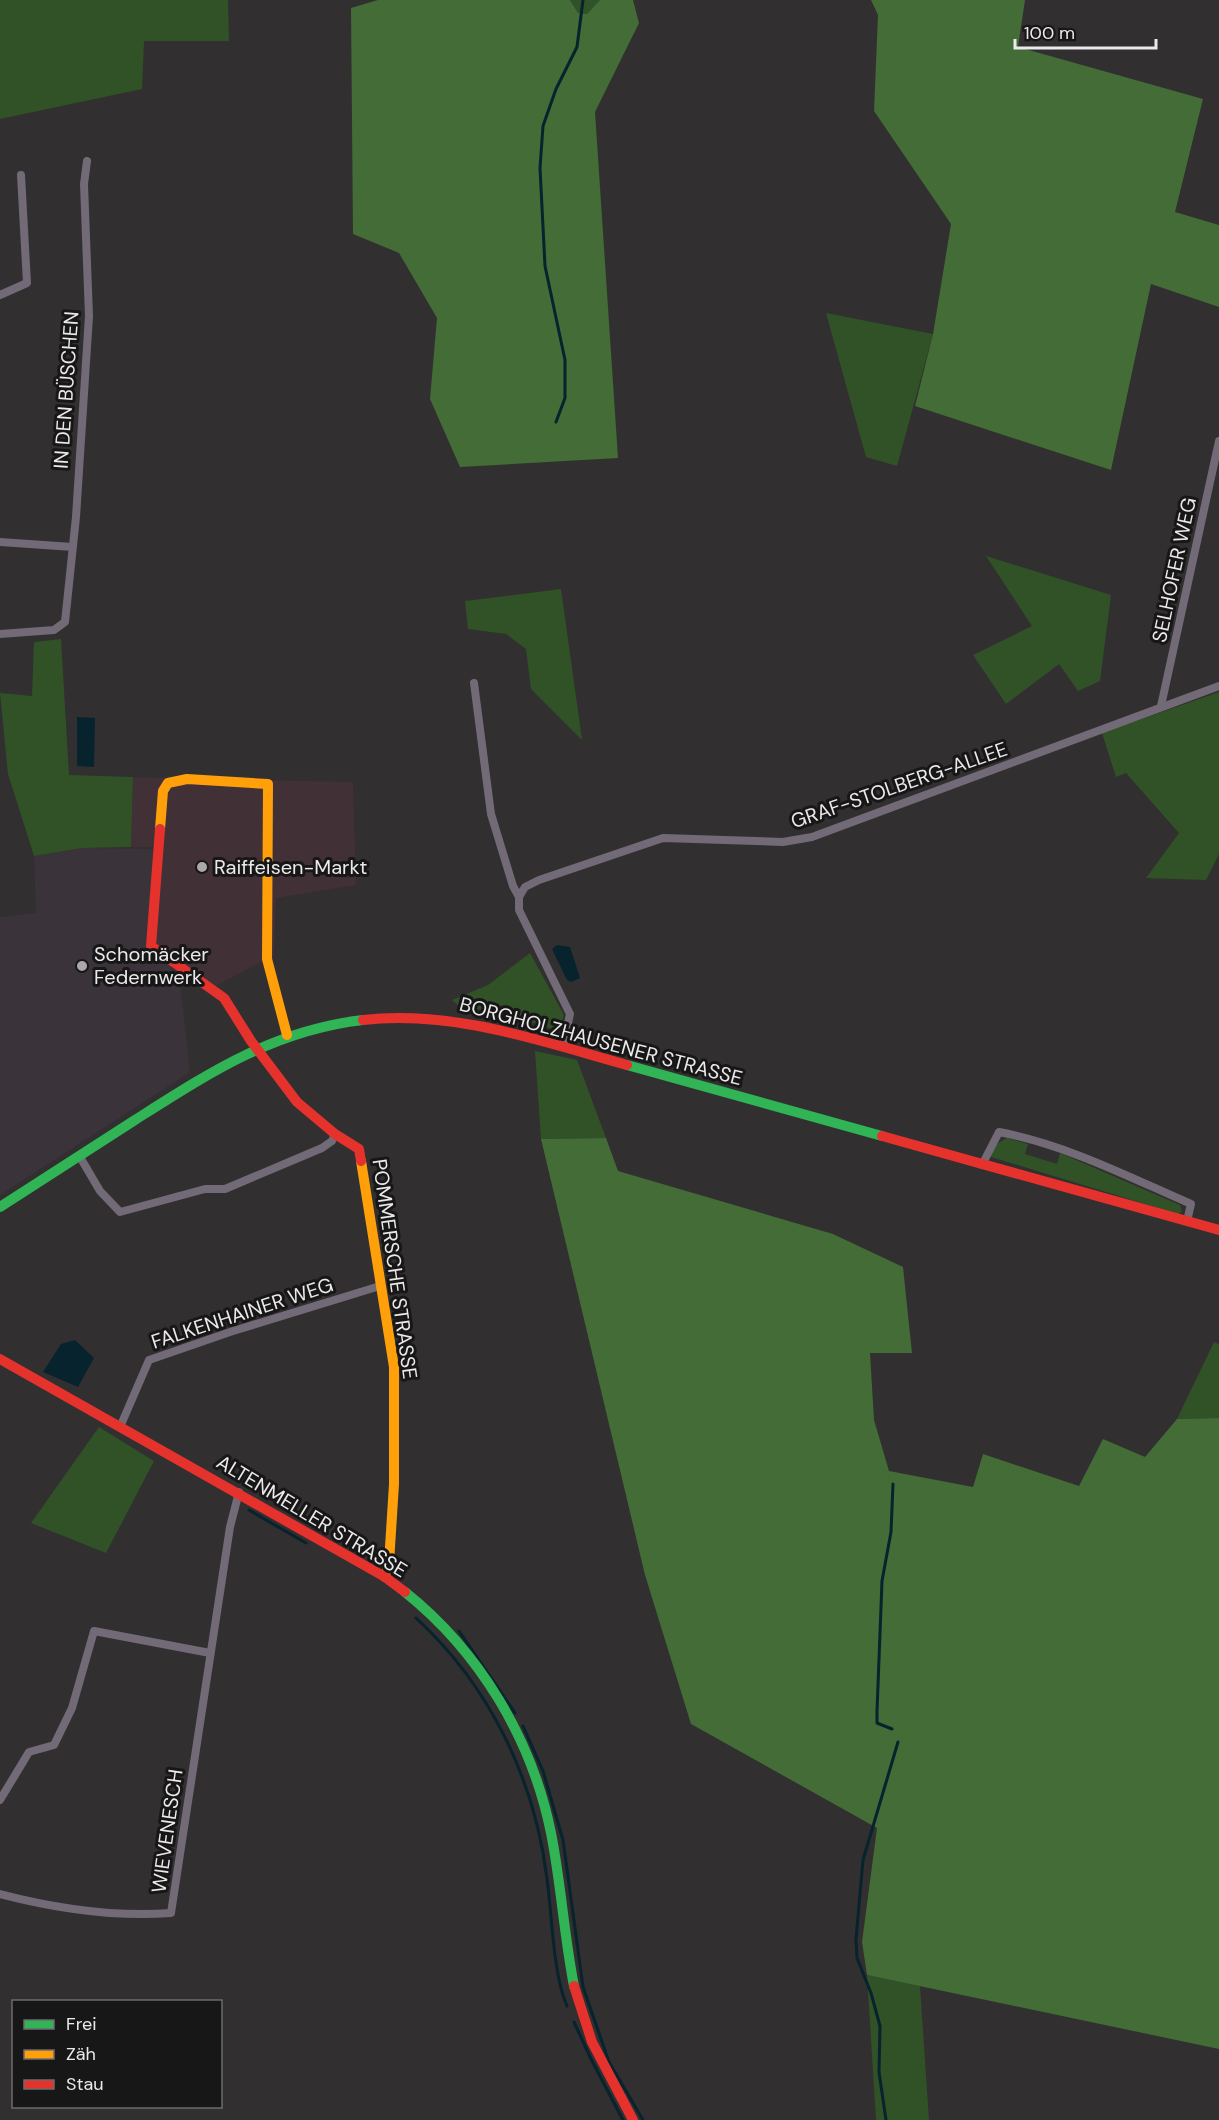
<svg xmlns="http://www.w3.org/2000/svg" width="1219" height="2120" font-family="'DM Sans',sans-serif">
<rect width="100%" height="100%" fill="#312f30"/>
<path fill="#413036" d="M133,777L353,782L356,885L276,898L274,959L259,963L216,986L150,940L154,847H131Z"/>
<path fill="#3b333a" d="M82,848L153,849L150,950L179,972L190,1072L0,1195V917L36,913L34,856Z"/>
<path fill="#315227" d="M0,0H228L229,41H144L142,89L0,119Z
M570,0H600V1L587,14L578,13Z
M826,313L933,334L897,466L866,457Z
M986,556L1111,595L1100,681L1078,691L1059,664L1006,704L973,655L1032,626Z
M561,589L582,740L531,689L526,649L506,634L468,629L465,601Z
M61,639L69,775L133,777L131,847L82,848L34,856L8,774L0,693L32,696L34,642Z
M1219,692V854L1206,880L1146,878L1179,833L1126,773L1116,777L1102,733Z
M530,953L564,1015L559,1031L494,1010L461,1008L452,1000L488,985Z
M535,1051L577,1060L606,1138L541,1139Z
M1007,1138L1028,1144L1025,1154L1057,1164L1060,1153L1180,1205L1182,1212L1178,1214L991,1157L995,1145Z
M1214,1342L1219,1344V1418L1177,1419Z
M99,1427L154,1461L106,1553L31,1523Z
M867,1975L920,1986L929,2120H876Z"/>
<path fill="#436c37" d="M378,0H570L578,13L587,14L600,0H633L639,23L595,112L618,458L460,467L430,399L437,318L399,253L353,234L351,8Z
M871,0H1025L1018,47L1203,99L1175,212L1219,225V307L1151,284L1111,470L915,406L933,334L951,224L874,111L878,15Z
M606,1138L618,1171L833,1234L903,1267L912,1353H870L874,1420L889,1471L973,1487L983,1454L1079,1486L1103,1439L1145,1457L1177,1419L1219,1418V2049L867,1975L862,1942L877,1828L691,1724L645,1575L541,1139Z"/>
<path fill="#07232d" d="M77,717L95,718L94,767L77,766Z
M557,945L570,947L580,978L571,982L567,980L552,949Z
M75,1340L94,1358L78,1387L43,1372L61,1344Z"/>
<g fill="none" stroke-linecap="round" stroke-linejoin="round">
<path stroke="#07232d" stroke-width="3" d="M556,422L565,398V360L545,266L540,168L543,126L556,89L577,47L583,0
M249,1510L306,1543
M416,1618C490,1686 535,1780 547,1879C552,1914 553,1975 567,2006
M459,1631L515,1713
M523,1726L543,1771L563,1840L583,1987L609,2062L643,2120
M892,1729L877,1723V1711L882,1581L891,1532L893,1484
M574,2022L591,2059L623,2120
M886,2120L879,2072L880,2026L871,1993L857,1958L856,1939L863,1860L898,1742"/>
<path stroke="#726a76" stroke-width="8" d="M0,295L27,283L21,175
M0,542L73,547
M0,634L54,630L65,622L76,517L89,316L84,184L87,161
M474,683L491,814L513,886L519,897V910L570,1014L563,1047
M1161,706L1219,441
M519,897L525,887L539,880L663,838L783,842L812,837L1219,686
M80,1157L100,1191L120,1212L205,1189H225L322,1148L332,1141L335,1134
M982,1165L999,1132C1067,1145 1129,1177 1191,1204L1187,1221
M120,1427L149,1360L233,1331L380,1286
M0,1800L29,1752L54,1745L72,1708L94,1631L210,1653
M0,1894C54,1908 116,1917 171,1913L230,1527L239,1492"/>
<path stroke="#30b455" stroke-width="10" d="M627,1065L882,1136
M0,1207C45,1178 90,1149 135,1120C209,1073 274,1030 363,1020
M405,1592C480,1652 532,1739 551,1833C561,1883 564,1935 574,1986"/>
<path stroke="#ff9f0a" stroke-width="10" d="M160,829L163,791L168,783L187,779L268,784L267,959L287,1035
M361,1161L394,1367V1484L389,1563L385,1577"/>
<path stroke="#e5322d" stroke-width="10" d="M160,829L151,946L224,998L251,1041L297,1102L335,1134L359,1149L361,1161
M363,1020C455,1010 540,1041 627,1065
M882,1136L1219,1230
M0,1359L385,1577L405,1592
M574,1986L592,2042L633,2120"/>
</g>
<g fill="#aba8aa" stroke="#181718" stroke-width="2">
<circle cx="202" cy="867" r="6"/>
<circle cx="82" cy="966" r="6"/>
</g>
<g text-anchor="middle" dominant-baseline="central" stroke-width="6" stroke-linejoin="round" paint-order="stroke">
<g font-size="20" fill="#ece9eb" stroke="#181718">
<text transform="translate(66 390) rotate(-86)">IN DEN BÜSCHEN</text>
<text transform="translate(1174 570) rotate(-78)">SELHOFER WEG</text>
<text transform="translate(899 785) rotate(-19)">GRAF-STOLBERG-ALLEE</text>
<text transform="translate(601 1041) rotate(15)">BORGHOLZHAUSENER STRASSE</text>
<text transform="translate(395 1269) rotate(82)">POMMERSCHE STRASSE</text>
<text transform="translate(242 1313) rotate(-18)">FALKENHAINER WEG</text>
<text transform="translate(312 1516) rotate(31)">ALTENMELLER STRASSE</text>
<text transform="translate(167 1831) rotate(-82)">WIEVENESCH</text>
</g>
<g font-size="20" fill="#ece9eb" stroke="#181718" text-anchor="start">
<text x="214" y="867">Raiffeisen-Markt</text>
<text x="94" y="954">Schomäcker<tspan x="94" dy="23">Federnwerk</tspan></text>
</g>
</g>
<rect x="12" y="2000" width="210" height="108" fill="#181718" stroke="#6d6b6c" stroke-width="1.5"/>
<rect x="24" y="2020" width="30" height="9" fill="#30b455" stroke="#6d6b6c" stroke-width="1.5"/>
<text x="66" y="2030" font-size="18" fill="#ece9eb">Frei</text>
<rect x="24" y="2050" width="30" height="9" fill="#ff9f0a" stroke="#6d6b6c" stroke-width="1.5"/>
<text x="66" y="2060" font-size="18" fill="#ece9eb">Zäh</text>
<rect x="24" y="2080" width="30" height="9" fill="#e5322d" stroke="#6d6b6c" stroke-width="1.5"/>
<text x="66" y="2090" font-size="18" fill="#ece9eb">Stau</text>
<path d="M1015 39v9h141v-9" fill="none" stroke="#ece9eb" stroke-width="3"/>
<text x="1024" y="39" font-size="18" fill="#ece9eb" stroke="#181718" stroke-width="4.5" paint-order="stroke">100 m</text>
</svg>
